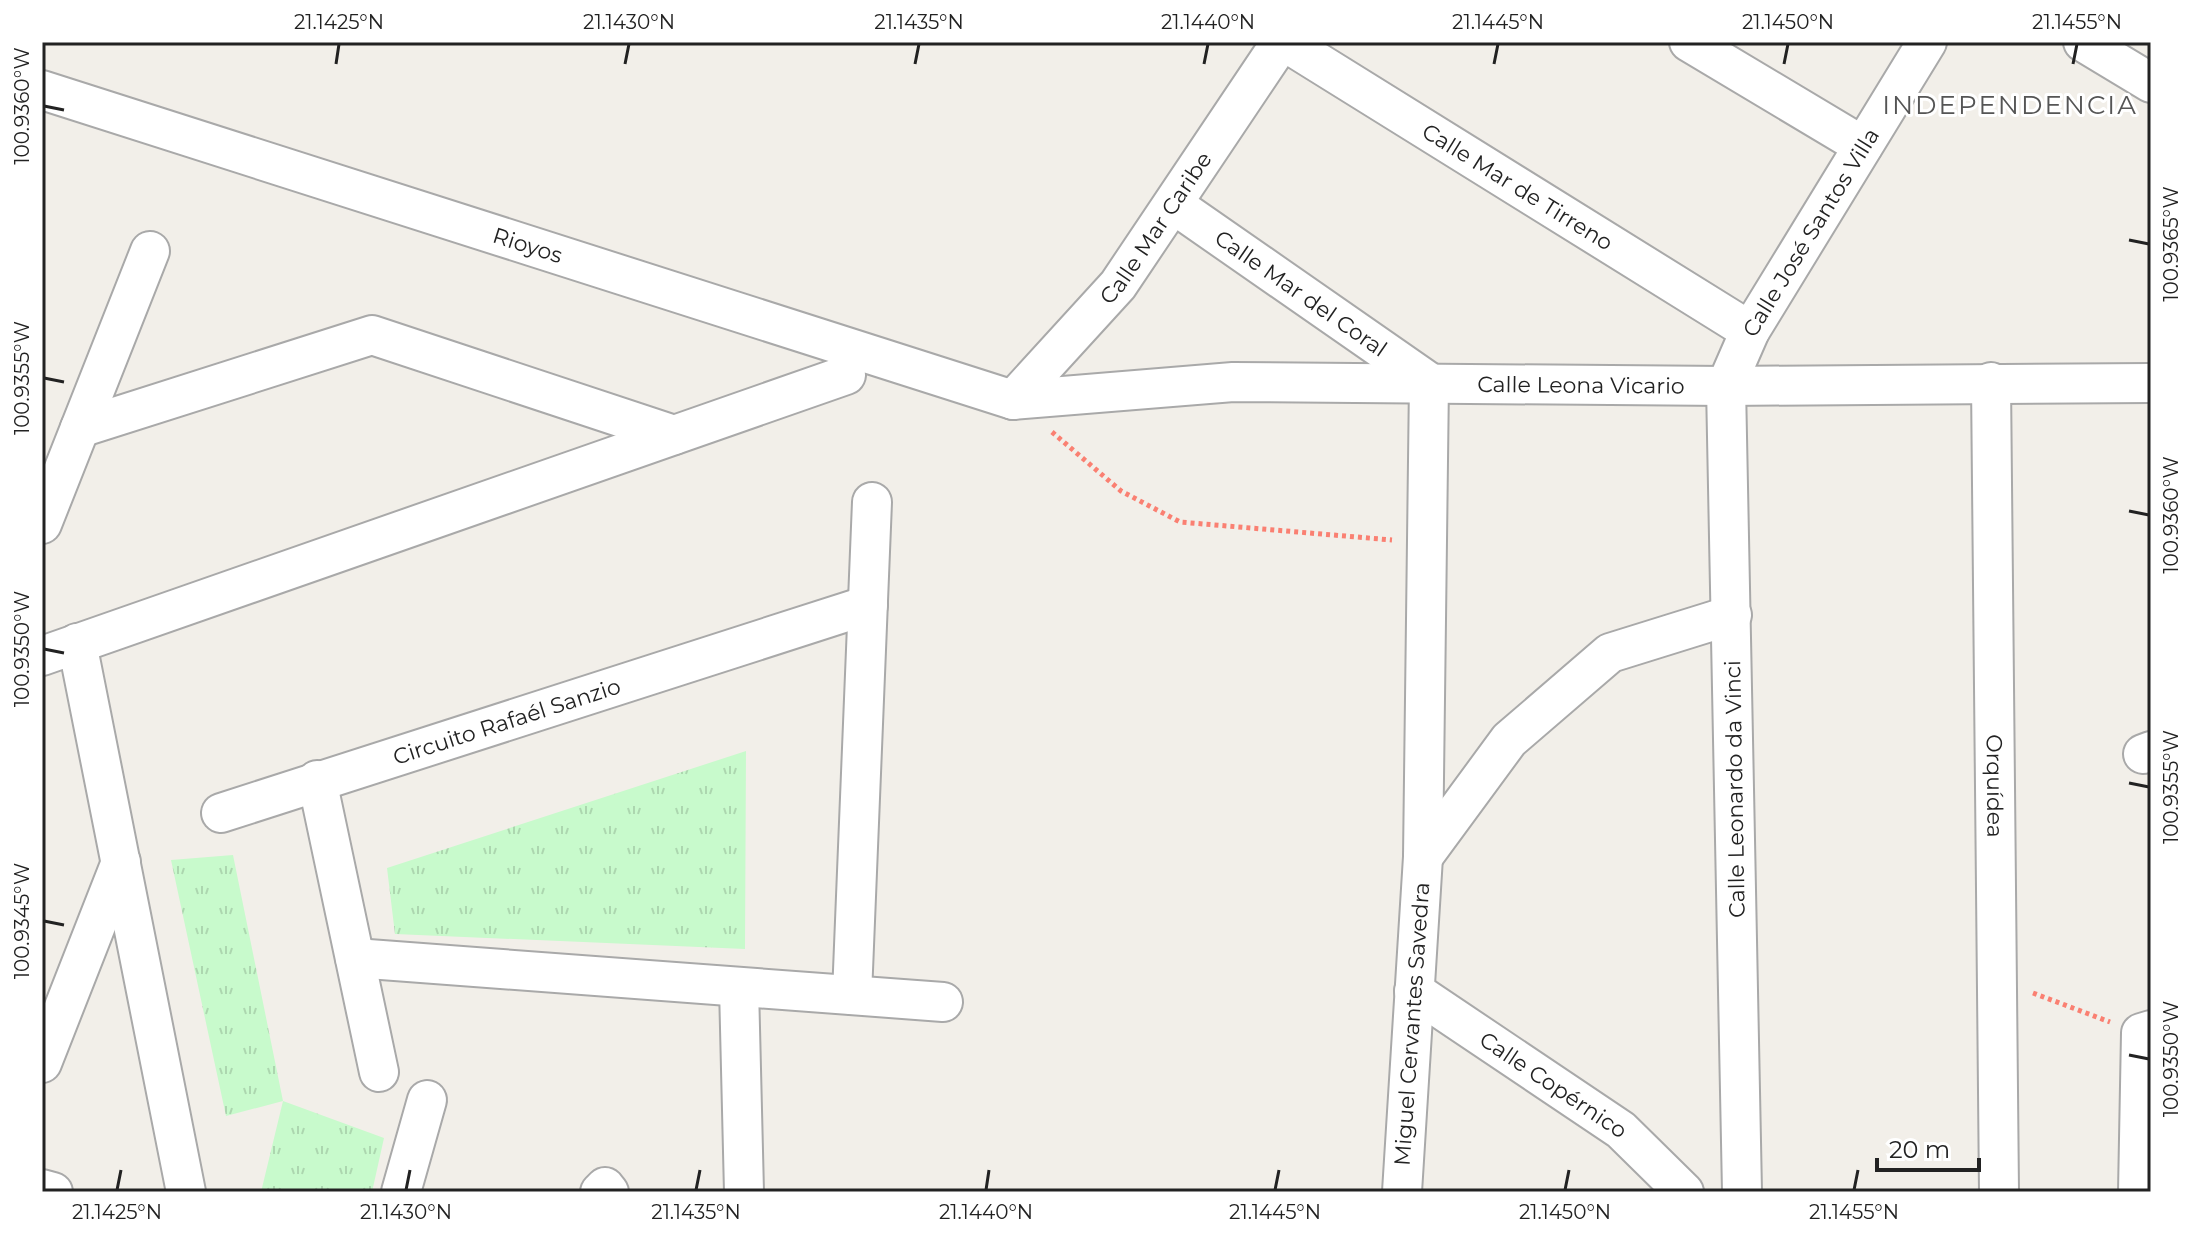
<svg xmlns="http://www.w3.org/2000/svg" width="2193" height="1234" font-family="Montserrat,sans-serif">
<defs>
<pattern id="park-tufts" width="24" height="20" patternUnits="userSpaceOnUse" patternTransform="scale(2)"><rect width="24" height="20" fill="#c8facc"/><path d="M3 7l-1-3M5 7V3M7 7l1-3M15 17l-1-3M17 17v-4M19 17l1-3" fill="none" stroke="#acd6af"/></pattern>
</defs>
<rect width="100%" height="100%" fill="#f2efe9"/>
<path fill="url(#park-tufts)" d="M746,751L745,949L395,934L387,868Z
M233,855L283,1101L384,1138L372,1192H261L283,1101L226,1116L171,860Z"/>
<g fill="none" stroke-linecap="round" stroke-linejoin="round">
<defs>
<g id="minor">
<path id="s1" d="M1285,42L1750,331"/>
<path d="M1689,42L1863,146"/>
<path d="M2083,42L2151,83"/>
<path id="s2" d="M42,90L1013,400L1233,382L1726,386L2151,383"/>
<path id="s3" d="M1173,204L1429,382L1423,857L1402,1192"/>
<path id="s4" d="M1991,382L1999,1192"/>
<path id="s5" d="M1013,400L1118,285L1281,42"/>
<path d="M80,428L372,335L674,435"/>
<path d="M42,524L150,251"/>
<path d="M77,643L186,1192"/>
<path d="M42,656L846,375"/>
<path d="M2143,754L2151,751"/>
<path d="M317,780L379,1072"/>
<path id="s6" d="M221,813L868,605"/>
<path d="M1423,857L1509,740L1610,653L1732,615"/>
<path d="M355,958L943,1002"/>
<path d="M739,987L744,1192"/>
<path id="s7" d="M1414,991L1621,1130L1684,1192"/>
<path d="M852,995L872,502"/>
<path d="M42,1063L121,862"/>
<path d="M42,1189L53,1192"/>
<path d="M401,1192L427,1100"/>
<path d="M600,1192L605,1187L609,1192"/>
<path id="s8" d="M1742,1192L1726,386L1750,331L1927,42"/>
<path d="M2138,1192L2141,1033L2151,1030"/>
</g>
</defs>
<use href="#minor" stroke="#a9a9a9" stroke-width="42"/>
<path stroke="#fa8072" stroke-width="5" stroke-dasharray="4 4" stroke-linecap="butt" d="M1052,432L1121,491L1180,522L1392,540
M2033,993L2110,1022"/>
<use href="#minor" stroke="#fff" stroke-width="38"/>
</g>
<path fill="none" stroke="#222" stroke-width="3" d="M336,64L339,44M625,64L629,44M915,64L919,44M1204,64L1208,44M1494,64L1498,44M1784,64L1788,44M2073,64L2077,44M44,106L64,110M2129,240L2149,244M44,378L64,382M2129,511L2149,515M44,649L64,653M2129,783L2149,787M44,921L64,925M2129,1055L2149,1059M117,1190L121,1170M406,1190L410,1170M696,1190L700,1170M986,1190L989,1170M1275,1190L1279,1170M1565,1190L1569,1170M1854,1190L1858,1170"/>
<g text-anchor="middle" dominant-baseline="central" stroke-width="6" stroke-linejoin="round" paint-order="stroke">
<g font-size="22" fill="#222" stroke="#fff">
<text stroke="none"><textPath href="#s1" startOffset="274">Calle Mar de Tirreno</textPath></text>
<text stroke="none"><textPath href="#s5" startOffset="224">Calle Mar Caribe</textPath></text>
<text stroke="none"><textPath href="#s8" startOffset="982">Calle José Santos Villa</textPath></text>
<text stroke="none"><textPath href="#s2" startOffset="510">Rioyos</textPath></text>
<text stroke="none"><textPath href="#s3" startOffset="156">Calle Mar del Coral</textPath></text>
<text stroke="none"><textPath href="#s2" startOffset="1588">Calle Leona Vicario</textPath></text>
<text stroke="none"><textPath href="#s6" startOffset="300">Circuito Rafaél Sanzio</textPath></text>
<text stroke="none"><textPath href="#s4" startOffset="404">Orquídea</textPath></text>
<text transform="translate(1735 789) rotate(-91)">Calle Leonardo da Vinci</text>
<text transform="translate(1412 1024) rotate(-86)">Miguel Cervantes Savedra</text>
<text stroke="none"><textPath href="#s7" startOffset="168">Calle Copérnico</textPath></text>
</g>
<g font-size="26" letter-spacing="2" fill="#555" stroke="#fff">
<text x="2010" y="105">INDEPENDENCIA</text>
</g>
</g>
<rect width="2193" height="1234" fill="none" stroke="#ffffff" stroke-width="88"/>
<path d="M1877 1158v12h102v-12" fill="none" stroke="#222222" stroke-width="4"/>
<text x="1889" y="1158" font-size="24" fill="#222222" stroke="#ffffff" stroke-width="6" paint-order="stroke">20 m</text>
<rect x="44" y="44" width="2105" height="1146" fill="none" stroke="#222" stroke-width="3"/>
<g font-size="20" text-anchor="middle" fill="#222">
<text x="339" y="29">21.1425°N</text>
<text x="629" y="29">21.1430°N</text>
<text x="919" y="29">21.1435°N</text>
<text x="1208" y="29">21.1440°N</text>
<text x="1498" y="29">21.1445°N</text>
<text x="1788" y="29">21.1450°N</text>
<text x="2077" y="29">21.1455°N</text>
<text transform="translate(22 106) rotate(-90)" y="7">100.9360°W</text>
<text transform="translate(2171 244) rotate(-90)" y="7">100.9365°W</text>
<text transform="translate(22 378) rotate(-90)" y="7">100.9355°W</text>
<text transform="translate(2171 515) rotate(-90)" y="7">100.9360°W</text>
<text transform="translate(22 649) rotate(-90)" y="7">100.9350°W</text>
<text transform="translate(2171 787) rotate(-90)" y="7">100.9355°W</text>
<text transform="translate(22 921) rotate(-90)" y="7">100.9345°W</text>
<text transform="translate(2171 1059) rotate(-90)" y="7">100.9350°W</text>
<text x="117" y="1219">21.1425°N</text>
<text x="406" y="1219">21.1430°N</text>
<text x="696" y="1219">21.1435°N</text>
<text x="986" y="1219">21.1440°N</text>
<text x="1275" y="1219">21.1445°N</text>
<text x="1565" y="1219">21.1450°N</text>
<text x="1854" y="1219">21.1455°N</text>
</g>
</svg>
